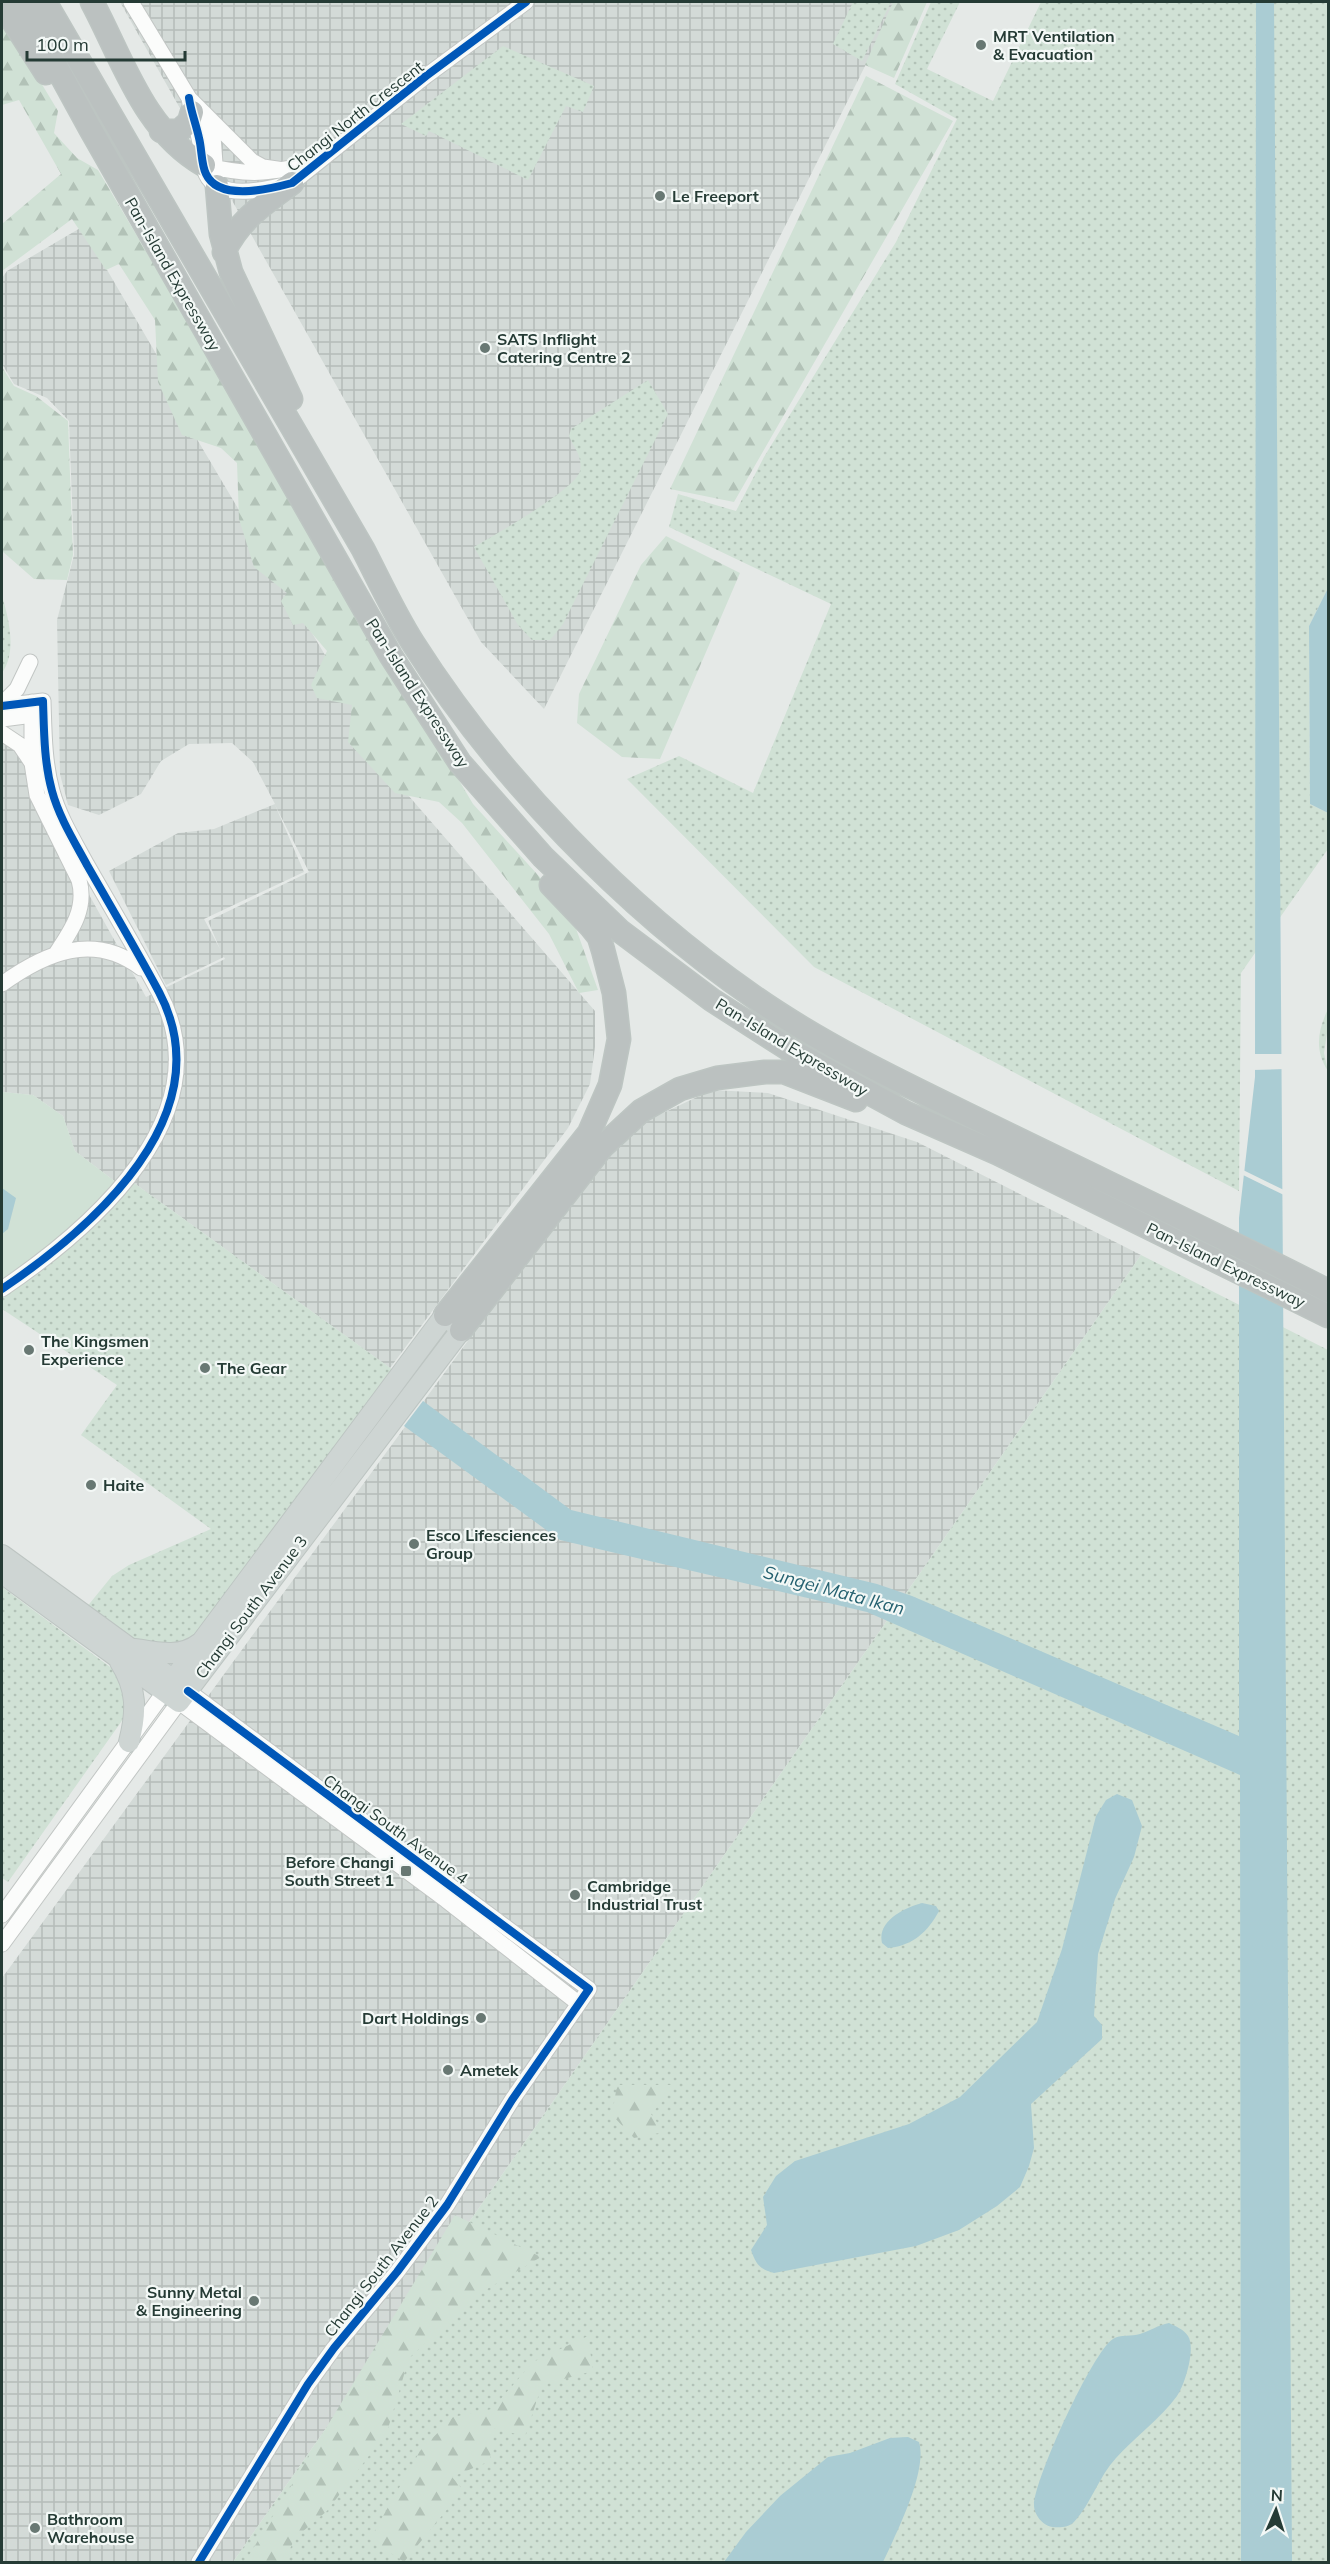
<svg xmlns="http://www.w3.org/2000/svg" width="1330" height="2564" font-family="Mulish,sans-serif">
<defs>
<pattern id="industrial-grid" width="8" height="8" patternUnits="userSpaceOnUse" patternTransform="scale(1.5)"><rect width="8" height="8" fill="#d3dad7"/><path d="M0 4h8M4 0v8" fill="none" stroke="#b5bcb9"/></pattern>
<pattern id="grass-dots" width="8" height="8" patternUnits="userSpaceOnUse" patternTransform="scale(1.5)"><rect width="8" height="8" fill="#d0e1d5"/><path d="M2 2h.1M6 6h.1" fill="none" stroke="#b2c2b7" stroke-width="1.8" stroke-linecap="round"/></pattern>
<pattern id="forest-firs" width="22" height="20" patternUnits="userSpaceOnUse" patternTransform="scale(1.5)"><rect width="22" height="20" fill="#d0e1d5"/><path d="M5 1l3.5 6h-7zM16 11l3.5 6h-7z" fill="#b2c2b7"/></pattern>
</defs>
<rect width="100%" height="100%" fill="#e5e9e7"/>
<path fill="url(#industrial-grid)" fill-rule="evenodd" d="M120,2H897L544,709L481,642Z
M82,227L162,364L169,392L408,795L595,1011V1047L590,1084L568,1128L390,1368L127,1178L121,1186L75,1151L63,1116L33,1095L2,1092V739L27,762L33,794L146,997L225,959L224,957L166,985L109,871L178,833L214,829L275,804L253,762L232,743L189,744L161,761L141,794L99,815L68,805L60,774L57,620L74,555L69,421L47,398L14,384L2,364V278L7,271ZM275,805L309,872L208,921L220,949L204,919L304,872Z
M712,1090L768,1093L917,1142L1141,1255L233,2562H2V1978L611,1145L646,1121Z"/>
<path fill="url(#grass-dots)" d="M853,2H891L862,61L833,44Z
M931,2H960L927,69L993,101L1041,2H1328V588L1309,626L1310,804L1328,813V849L1241,973L1239,1191L814,967L627,779L679,756L753,793L831,604L669,527L678,494L736,511L764,457L896,242L957,119L895,84Z
M503,46L594,86L583,112L566,106L528,180L429,131L426,136L401,124Z
M648,380L668,414L563,624L550,640H532L518,625L474,547C493,536 576,489 580,471C583,457 574,448 569,436L571,429Z
M2,596C9,619 17,652 2,673Z
M1328,1009V1027L1324,1053L1328,1071C1314,1050 1318,1030 1328,1009Z
M127,1178L400,1375L193,1648H131L86,1608L112,1576L129,1565L211,1529L81,1435L117,1385L2,1309V1288Z
M1141,1255L1328,1350V2562H233Z
M2,1587L125,1678L126,1715L8,1882L2,1878Z"/>
<path fill="url(#forest-firs)" d="M893,2H927L894,78L865,65Z
M2,18L58,111L54,133L77,158L98,170L473,804L569,909L598,990L579,993L549,934L462,823L439,802L395,793L348,742L352,705L317,698L311,685L327,651L303,623L293,625L281,601L287,593L254,567L239,519L237,463L221,448L182,435L158,382L155,320L119,264L106,270L72,219L2,271V224L61,174L19,100L2,105Z
M866,76L953,121L734,502L670,489Z
M2,367L14,386L36,396L68,421L73,555L67,580L34,579L2,551Z
M666,536L740,573L660,759L622,757L577,723L579,694L641,565Z
M617,2085H677L651,2114L664,2132L634,2138L612,2115Z
M455,2215L541,2257L482,2292L409,2358L387,2432L327,2511L295,2538L284,2562H245Z
M588,2336L593,2371L542,2385L525,2436L492,2428L490,2461L452,2477L463,2490L404,2562L370,2539L420,2451L453,2417L492,2409L533,2362Z"/>
<path fill="#d0e1d5" d="M2,1092L33,1095L63,1116L75,1151L121,1186L2,1288Z"/>
<path fill="#aaccd3" d="M1256,2H1274L1292,2562H1241L1240,1775L867,1612L560,1540L404,1426L423,1401L571,1510L877,1584L912,1596L1239,1736V1218L1255,1077Z
M1328,588V813L1310,804L1309,626Z
M2,1188L16,1198L8,1229L2,1234Z
M1117,1794L1132,1800L1142,1826L1134,1857L1115,1899L1098,1954L1094,2016L1102,2025V2039L1031,2104L1034,2148L1029,2166L1020,2187L997,2206L959,2230L916,2246L774,2273C759,2269 756,2264 751,2250L767,2225L763,2197L776,2176L795,2161L909,2124L960,2097L1037,2022L1062,1949L1096,1816L1106,1800Z
M922,1903L936,1906L939,1911C928,1932 912,1946 888,1948L882,1943C877,1921 904,1908 922,1903Z
M1169,2323C1177,2327 1183,2329 1188,2336C1196,2348 1185,2385 1177,2396C1160,2419 1135,2437 1116,2458C1099,2476 1091,2504 1074,2522C1069,2527 1060,2528 1053,2527C1043,2526 1034,2515 1034,2505C1034,2480 1093,2351 1113,2339C1120,2334 1132,2337 1140,2334C1150,2331 1158,2325 1169,2323Z
M908,2437L919,2442C928,2471 896,2534 883,2562H724L746,2532L780,2496L828,2457L850,2453L890,2438Z"/>
<path fill="#e5e9e7" d="M1252,1054H1285V1069L1252,1070Z
M1241,1169L1286,1191V1196L1241,1174Z"/>
<g fill="none" stroke-linecap="round" stroke-linejoin="round">
<defs>
<path id="minor" d="M131,2L189,98L252,161L263,167L284,170
M189,98C191,112 196,124 199,138C202,149 201,164 206,174C219,202 270,189 292,183L426,76L526,2
M206,118L213,136L216,177
M204,165C252,177 268,173 316,163
M32,702V763L37,795L79,880C87,909 71,931 55,955
M2,704L17,689L30,662
M2,706L43,701C44,731 44,762 52,791C59,817 74,841 87,865C111,907 136,949 159,992C224,1115 92,1228 2,1289
M2,719L41,714
M2,733L20,745L32,763
M2,984C45,953 93,932 141,968
M188,1691L589,1989L512,2100L447,2205L397,2272L334,2348L308,2384L199,2562
M2,1915L165,1691
M2,1944L179,1702L446,1900L578,2003"/>
<path id="major" d="M2,1555L183,1687
M2,1573L179,1702L461,1330L445,1315L165,1691
M136,1649C159,1653 181,1658 200,1643
M120,1662C137,1689 137,1711 129,1742"/>
<path id="highway" d="M21,2L91,130L391,656L460,763L543,857L620,931L712,1000L790,1050L906,1113L997,1153L1328,1316
M45,2L363,549C379,580 394,613 413,643C498,777 624,907 754,997C827,1048 911,1087 991,1126C1103,1181 1217,1234 1328,1291
M92,2C123,60 144,131 204,165
M2,4L46,73
M161,131H179L189,122L192,112
M217,186L221,234L231,272L291,399
M224,252C239,220 264,204 292,183
M445,1315L589,1133L610,1085L619,1039L614,993L603,950L599,937L591,927L551,885
M461,1330L602,1147L641,1111L680,1089L717,1078L765,1072H784L856,1100"/>
</defs>
<use href="#minor" stroke="#c2c6c4" stroke-width="17"/>
<use href="#major" stroke="#bdc5c2" stroke-width="22"/>
<use href="#highway" stroke="#bdc5c2" stroke-width="25"/>
<use href="#minor" stroke="#fbfcfb" stroke-width="15"/>
<use href="#major" stroke="#ced5d3" stroke-width="20"/>
<use href="#highway" stroke="#bbc1c0" stroke-width="22"/>
<defs>
<path id="cycleway" d="M189,98C191,112 196,124 199,138C202,149 201,164 206,174C219,202 270,189 292,183L426,76L526,2
M2,706L43,701C44,731 44,762 52,791C59,817 74,841 87,865C111,907 136,949 159,992C224,1115 92,1228 2,1289
M188,1691L589,1989L512,2100L447,2205L397,2272L334,2348L308,2384L199,2562"/>
</defs>
<use href="#cycleway" stroke="#f3f8f6" stroke-width="11"/>
<use href="#cycleway" stroke="#0057b8" stroke-width="8"/>
</g>
<g fill="#687873" stroke="#f3f8f6" stroke-width="2">
<circle cx="981" cy="45" r="6"/>
<circle cx="660" cy="196" r="6"/>
<circle cx="485" cy="348" r="6"/>
<circle cx="29" cy="1350" r="6"/>
<circle cx="205" cy="1368" r="6"/>
<circle cx="91" cy="1485" r="6"/>
<circle cx="414" cy="1544" r="6"/>
<rect x="400" y="1865" width="12" height="12" rx="3"/>
<circle cx="575" cy="1895" r="6"/>
<circle cx="481" cy="2018" r="6"/>
<circle cx="448" cy="2070" r="6"/>
<circle cx="254" cy="2301" r="6"/>
<circle cx="35" cy="2528" r="6"/>
</g>
<g text-anchor="middle" dominant-baseline="central" stroke-width="4.5" stroke-linejoin="round" paint-order="stroke">
<g font-size="16" font-weight="bold" fill="#253b35" stroke="#f3f8f6" text-anchor="start">
<text x="993" y="36">MRT Ventilation<tspan x="993" dy="18">&amp; Evacuation</tspan></text>
<text x="672" y="196">Le Freeport</text>
<text x="497" y="339">SATS Inflight<tspan x="497" dy="18">Catering Centre 2</tspan></text>
<text x="41" y="1341">The Kingsmen<tspan x="41" dy="18">Experience</tspan></text>
<text x="217" y="1368">The Gear</text>
<text x="103" y="1485">Haite</text>
<text x="426" y="1535">Esco Lifesciences<tspan x="426" dy="18">Group</tspan></text>
<text x="394" y="1862" text-anchor="end">Before Changi<tspan x="394" dy="18">South Street 1</tspan></text>
<text x="587" y="1886">Cambridge<tspan x="587" dy="18">Industrial Trust</tspan></text>
<text x="469" y="2018" text-anchor="end">Dart Holdings</text>
<text x="460" y="2070">Ametek</text>
<text x="242" y="2292" text-anchor="end">Sunny Metal<tspan x="242" dy="18">&amp; Engineering</tspan></text>
<text x="47" y="2519">Bathroom<tspan x="47" dy="18">Warehouse</tspan></text>
</g>
<g font-size="16" fill="#253b35" stroke="#f3f8f6">
<text transform="translate(355 116) rotate(-38)">Changi North Crescent</text>
<text transform="translate(173 274) rotate(60)">Pan-Island Expressway</text>
<text transform="translate(418 693) rotate(57)">Pan-Island Expressway</text>
<text transform="translate(792 1047) rotate(31)">Pan-Island Expressway</text>
<text transform="translate(1226 1265) rotate(26)">Pan-Island Expressway</text>
<text transform="translate(251 1607) rotate(-53)">Changi South Avenue 3</text>
<text transform="translate(396 1829) rotate(36)">Changi South Avenue 4</text>
<text transform="translate(381 2266) rotate(-52)">Changi South Avenue 2</text>
</g>
<g font-size="18" font-style="italic" fill="#256170" stroke="#f3f8f6">
<text transform="translate(834 1590) rotate(15)">Sungei Mata Ikan</text>
</g>
</g>
<rect width="1330" height="2564" fill="none" stroke="#253b35" stroke-width="6"/>
<g transform="translate(1276 2510) rotate(3)" stroke="#f3f8f6" stroke-width="4.5" paint-order="stroke">
<path d="M0-4.5L10 22L0 15L-10 22Z" fill="#253b35"/>
<text y="-9" font-size="16" font-weight="bold" text-anchor="middle" fill="#253b35">N</text>
</g>
<path d="M27 51v9h158v-9" fill="none" stroke="#253b35" stroke-width="3"/>
<text x="36" y="51" font-size="18" fill="#253b35" stroke="#f3f8f6" stroke-width="4.5" paint-order="stroke">100 m</text>
</svg>
